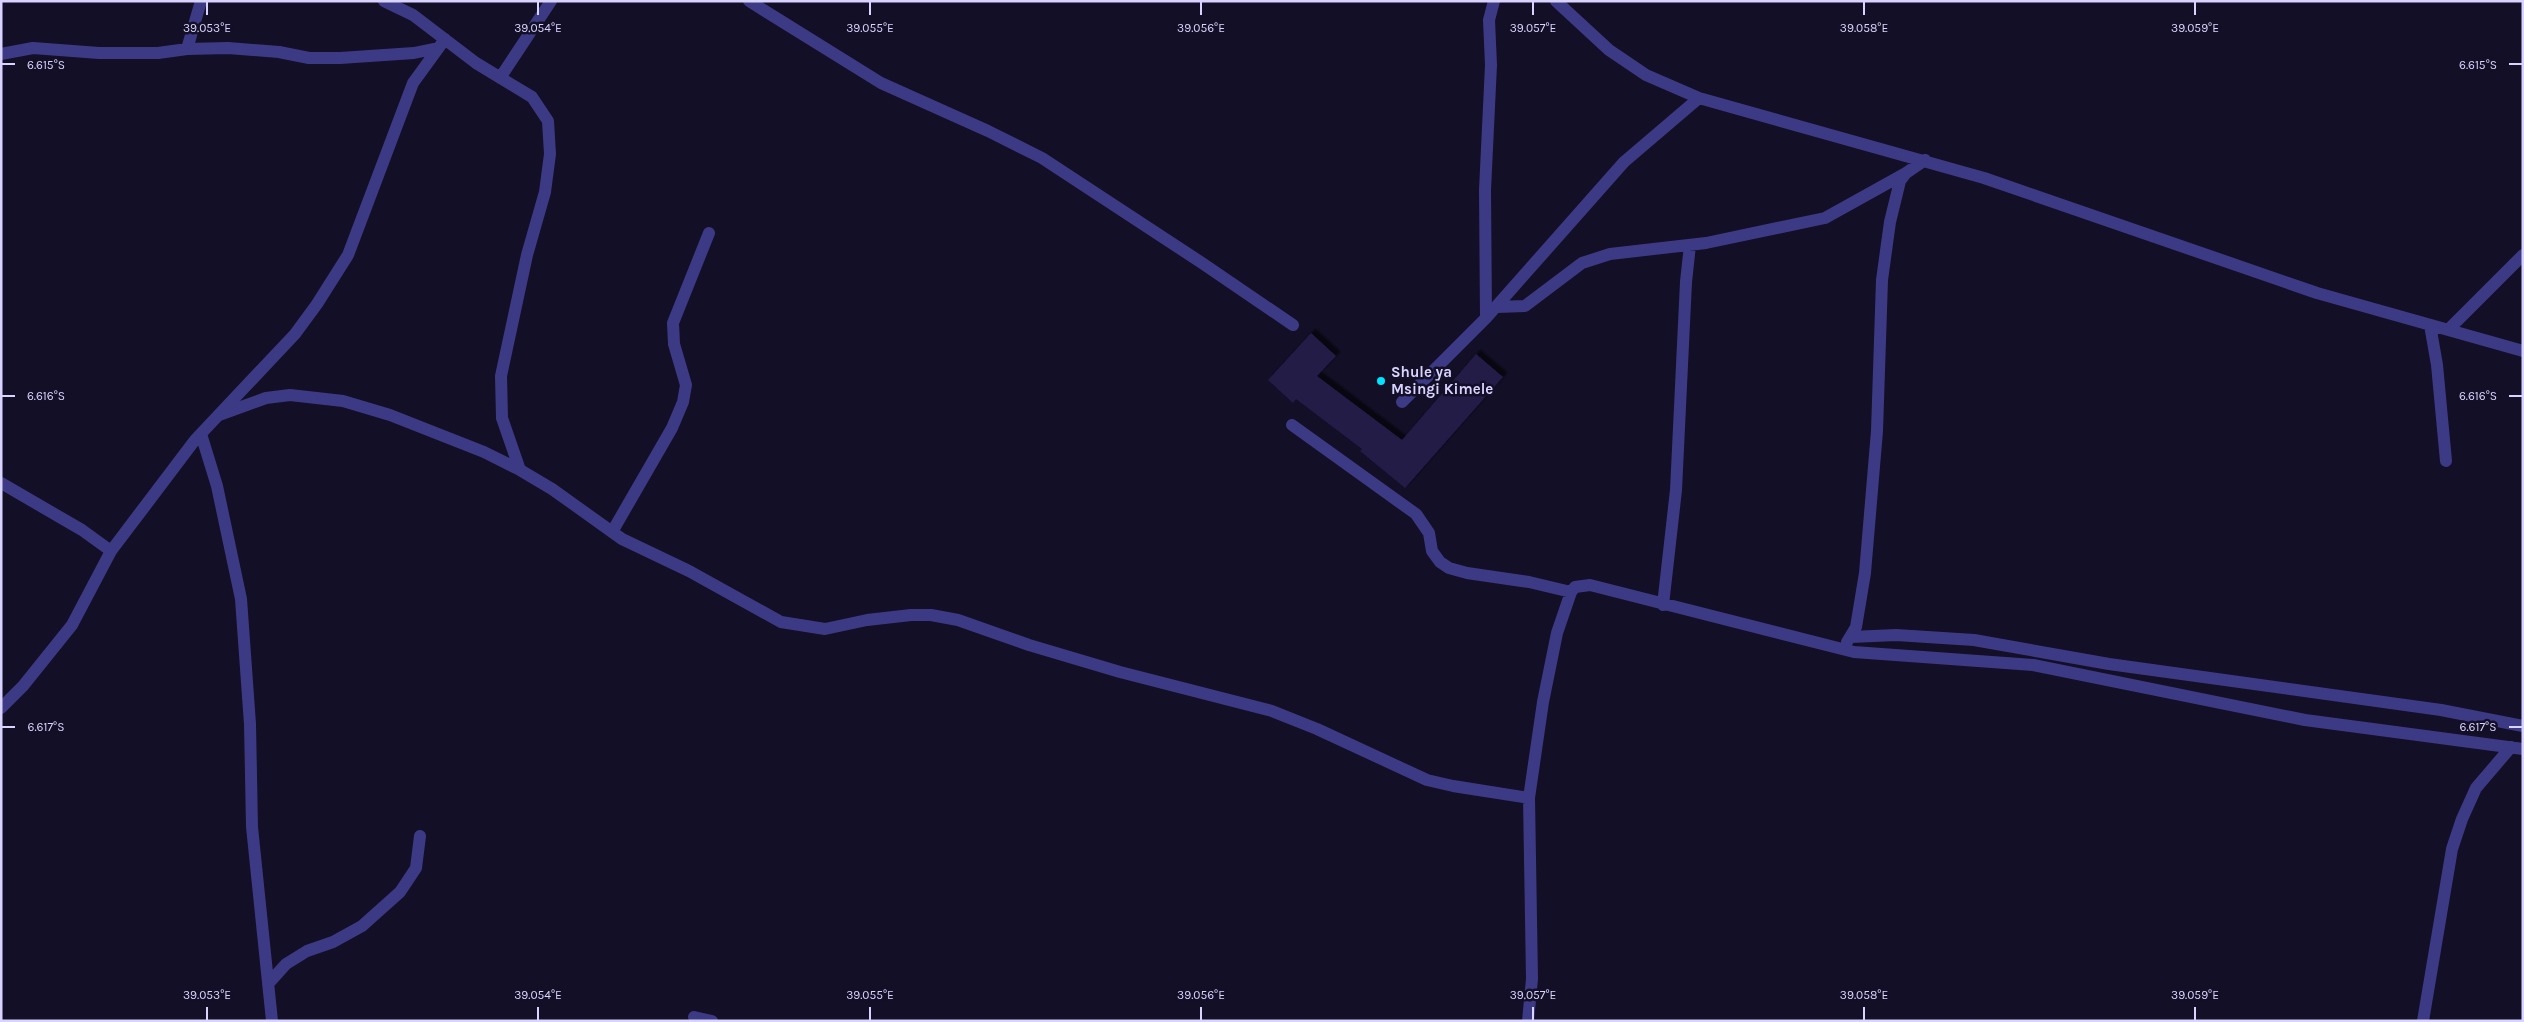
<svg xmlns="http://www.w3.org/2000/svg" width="2524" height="1022" font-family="Karla,sans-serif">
<defs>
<filter id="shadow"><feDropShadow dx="4.5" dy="-4.5" stdDeviation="1" flood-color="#0009"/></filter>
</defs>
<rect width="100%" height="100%" fill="#130f26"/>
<path fill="#241b47" filter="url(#shadow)" d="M1311,333L1336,356L1317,376L1402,440L1476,354L1503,377L1405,488L1360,451L1362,449L1296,399L1293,403L1268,380Z"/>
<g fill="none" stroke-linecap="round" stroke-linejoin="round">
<path stroke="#3d3a85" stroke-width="12" d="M384,1L413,15L476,63L532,97L548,121L550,154L545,192L527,255L501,376L502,418L520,470
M749,1L881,83L988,131L1042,158L1202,263L1293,325
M1556,1L1609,50L1646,75L1699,98L1984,178L2317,293L2523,351
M187,49L201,1
M1,54L33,48L99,53H158L187,49L228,48L279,52L309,58H340L414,53L438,48
M500,78L551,1
M1497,307L1525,306L1582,263L1610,254L1706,243L1825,218L1906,173
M1486,318L1485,190L1491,65L1489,20L1494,1
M2430,325L2437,365L2446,461
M2448,330L2523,255
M1402,402L1486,318L1624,162L1699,98
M219,415L266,398L290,395L343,401L390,415L484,452L520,470L552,489L622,539L689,571L781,622L825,629L867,620L911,615H931L958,620L1029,645L1120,672L1272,711L1317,729L1427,780L1453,786L1529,798
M1292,425L1416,514L1429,533L1432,551L1440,562L1449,568L1467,573L1529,582L1571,592
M201,434L217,486L241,599L250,724L252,827L272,1021
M1,483L82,530L111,551
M612,532L672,428L683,402L686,385L674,344L673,323L709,233
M1663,605L1676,490L1686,282L1690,245
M1851,637L1896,635L1974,640L2109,664L2441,710L2523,726
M1847,642L1856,627L1865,573L1877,431L1882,280L1890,222L1900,181L1906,173L1925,160
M1,708L23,686L72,625L111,551L195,440L295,334L317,304L348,255L413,83L445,39
M268,984L286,964L307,951L333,942L362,926L400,892L416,868L420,836
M694,1017L712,1021
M1528,1021L1532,979L1529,798L1543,702L1557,633L1571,592L1575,587L1590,585L1854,652L2033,665L2305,720L2523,749
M2423,1021L2452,849L2462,819L2476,788L2511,747"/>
</g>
<path fill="none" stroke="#d9d4ff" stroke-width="2" d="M207,2V15M538,2V15M870,2V15M1201,2V15M1533,2V15M1864,2V15M2195,2V15M2,64H15M2509,64H2522M2,396H15M2509,396H2522M2,727H15M2509,727H2522M207,1007V1020M538,1007V1020M870,1007V1020M1201,1007V1020M1533,1007V1020M1864,1007V1020M2195,1007V1020"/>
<circle fill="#00e5ff" stroke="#130f26" stroke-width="2" cx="1381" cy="381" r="5"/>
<g text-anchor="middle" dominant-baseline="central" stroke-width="5" stroke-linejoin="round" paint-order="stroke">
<g font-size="15" font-weight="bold" fill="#d9d4ff" stroke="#130f26" text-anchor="start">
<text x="1391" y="372">Shule ya<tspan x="1391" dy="17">Msingi Kimele</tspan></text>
</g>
</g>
<g font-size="12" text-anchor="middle" fill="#d9d4ff" stroke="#130f26" stroke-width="5" stroke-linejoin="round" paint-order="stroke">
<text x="207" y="32">39.053°E</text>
<text x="538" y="32">39.054°E</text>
<text x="870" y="32">39.055°E</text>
<text x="1201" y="32">39.056°E</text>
<text x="1533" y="32">39.057°E</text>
<text x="1864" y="32">39.058°E</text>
<text x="2195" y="32">39.059°E</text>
<text x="46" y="69">6.615°S</text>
<text x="2478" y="69">6.615°S</text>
<text x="46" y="400">6.616°S</text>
<text x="2478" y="400">6.616°S</text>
<text x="46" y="731">6.617°S</text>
<text x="2478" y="731">6.617°S</text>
<text x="207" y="999">39.053°E</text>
<text x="538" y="999">39.054°E</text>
<text x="870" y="999">39.055°E</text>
<text x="1201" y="999">39.056°E</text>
<text x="1533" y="999">39.057°E</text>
<text x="1864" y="999">39.058°E</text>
<text x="2195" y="999">39.059°E</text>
</g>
<rect width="2524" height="1022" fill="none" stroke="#d9d4ff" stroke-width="5"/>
</svg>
